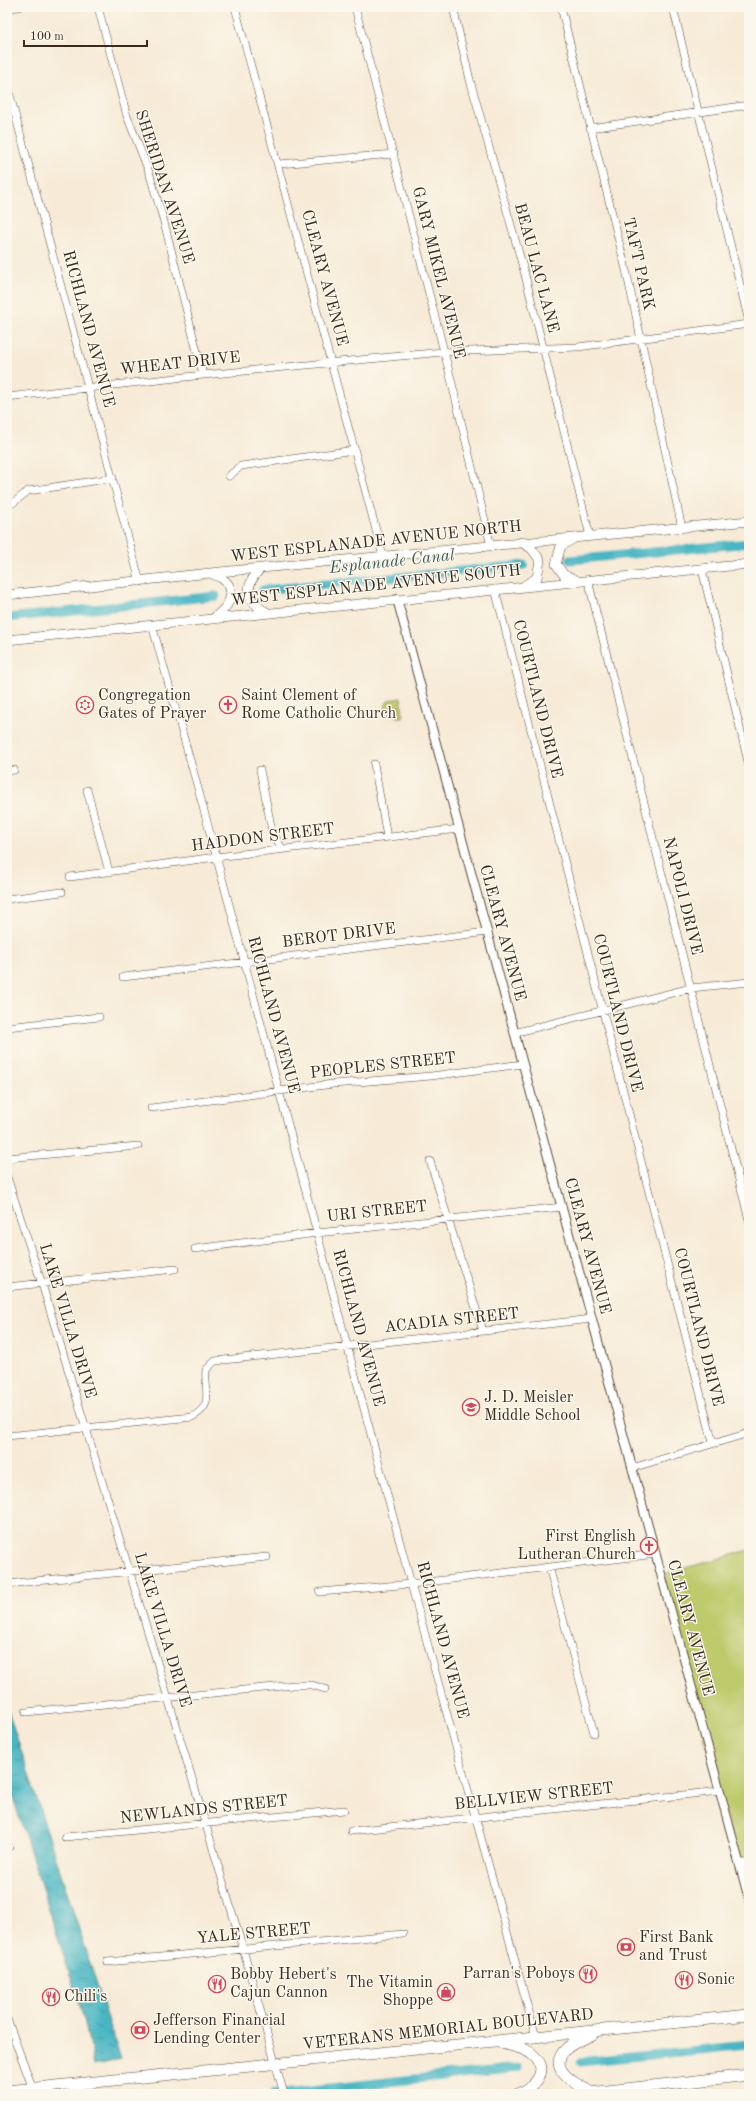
<svg xmlns="http://www.w3.org/2000/svg" width="756" height="2101" font-family="'Old Standard TT',serif">
<defs>
<pattern id="water-ripples" width="26" height="14" patternUnits="userSpaceOnUse"><rect width="26" height="14" fill="#48b6c3"/><path d="M2 4q2-2 4 0t4 0M15 11q2-2 4 0t4 0" fill="none" stroke="#3d949e"/></pattern>
</defs>
<rect width="100%" height="100%" fill="#fbf7ec"/>
<filter id="ink" filterUnits="userSpaceOnUse"><feTurbulence type="fractalNoise" baseFrequency=".025" numOctaves="2"/><feDisplacementMap in="SourceGraphic" scale="8" xChannelSelector="R" yChannelSelector="G"/><feConvolveMatrix kernelMatrix="1 2 1 2 8 2 1 2 1" color-interpolation-filters="sRGB"/></filter>
<filter id="wash" filterUnits="userSpaceOnUse"><feTurbulence type="fractalNoise" baseFrequency=".012" numOctaves="4" result="noise"/><feDisplacementMap in="SourceGraphic" scale="16" xChannelSelector="R" yChannelSelector="G"/><feGaussianBlur stdDeviation="0.9" result="paint"/><feColorMatrix in="noise" values="0 0 0 0 0 0 0 0 0 0 0 0 0 0 0 0 0 1.4 0 .05"/><feComposite in="paint" operator="in"/></filter>
<g filter="url(#wash)">
<rect width="100%" height="100%" fill="#f7ebd7"/>
<path fill="#beca6c" stroke="#7c7a45" d="M401,698L403,717H398L386,711V704L389,700Z
M749,1550V1862L739,1864L661,1575Z"/>
<path fill="url(#water-ripples)" stroke="#427070" d="M7,1707L121,2059L94,2066L84,2019L7,1779Z"/>
<g fill="none" stroke-linecap="round" stroke-linejoin="round">
<path stroke="#48b6c3" stroke-width="9" d="M570,560L749,543
M263,590L524,565
M7,618L216,596
M580,2062L748,2045
M274,2094L518,2068"/>
</g>
</g>
<g filter="url(#ink)">
<g fill="none" stroke-linecap="round" stroke-linejoin="round">
<defs>
<path id="minor" d="M98,7L127,116L149,172L164,222L203,375
M235,7L383,556
M355,7L449,371L491,546
M453,7L470,80L524,271L590,536
M561,7L626,270L682,528
M673,7L749,322
M7,8L19,7
M7,84L140,582
M590,128L749,105
M279,164L394,154
M7,397L203,375L443,352L578,347L749,324
M229,476L241,466L355,450
M13,503L28,491L113,478
M702,569L749,766
M588,580L749,1220
M495,589L713,1443
M152,625L199,792L411,1584L536,2037
M374,764L387,837
M260,770L272,831L282,849
M7,771L14,770
M87,790L109,872
M70,877L216,857L459,829
M7,899L62,892
M123,977L487,932
M7,1027L99,1017
M514,1033L691,988L749,982
M151,1108L333,1084L431,1076L523,1064
M7,1158L138,1146
M430,1161L483,1331
M7,1177L42,1284L168,1698L243,1949L284,2094
M195,1249L317,1233L562,1207
M7,1287L175,1269
M7,1436L192,1417C215,1405 204,1391 206,1370L215,1361L592,1319
M632,1468L749,1433
M549,1567L594,1733
M7,1584L267,1557
M320,1592L411,1584L656,1554
M26,1712L294,1685H312L325,1689
M351,1831L720,1791
M65,1837L344,1810
M7,1848L9,1847
M739,1864L749,1862
M107,1962L403,1934
M7,2019L33,2089"/>
<path id="tertiary" d="M397,599L749,1899"/>
<path id="secondary" d="M573,539L561,546L556,564L564,575L576,580
M521,542L532,549L540,560L537,578L525,585
M260,569C243,587 246,602 268,613
M212,574C239,583 234,603 215,617
M7,595L210,573L749,521
M7,640L749,564"/>
<path id="primary" d="M502,2043C511,2046 526,2048 533,2055C552,2071 533,2088 518,2094
M7,2091L749,2015
M592,2093C577,2085 545,2069 566,2049C573,2042 584,2039 593,2034
M581,2094L749,2075"/>
</defs>
<use href="#minor" stroke="#57473a" stroke-width="8"/>
<use href="#tertiary" stroke="#57473a" stroke-width="10"/>
<use href="#secondary" stroke="#57473a" stroke-width="10"/>
<use href="#primary" stroke="#57473a" stroke-width="12"/>
<use href="#minor" stroke="#fff" stroke-width="7"/>
<use href="#tertiary" stroke="#fff" stroke-width="8"/>
<use href="#secondary" stroke="#fff" stroke-width="9"/>
<use href="#primary" stroke="#fff" stroke-width="11"/>
</g>
</g>
<defs>
<symbol id="synagogue-ring" viewBox="-11 -11 22 22"><circle r="9.5" fill="#fbf7ec" stroke="#d1495b" stroke-width="1.5"/><path d="M0-6.5L5.6 3.2H-5.6ZM0 6.5L5.6-3.2H-5.6Z" fill="#d1495b"/></symbol>
<symbol id="church-ring" viewBox="-11 -11 22 22"><circle r="9.5" fill="#fbf7ec" stroke="#d1495b" stroke-width="1.5"/><path d="M-1.2-6h2.4v3.5h3.3v2.4h-3.3V6h-2.4V-.1h-3.3v-2.4h3.3Z" fill="#d1495b"/></symbol>
<symbol id="school-ring" viewBox="-11 -11 22 22"><circle r="9.5" fill="#fbf7ec" stroke="#d1495b" stroke-width="1.5"/><path d="M0-5L7-2L0 1L-7-2ZM-4 1L0 2.5L4 1V4Q0 6-4 4Z" fill="#d1495b"/></symbol>
<symbol id="bank-ring" viewBox="-11 -11 22 22"><circle r="9.5" fill="#fbf7ec" stroke="#d1495b" stroke-width="1.5"/><path d="M-6-4H6V4H-6ZM0-2.3a2.3 2.3 0 1 0 0 4.6a2.3 2.3 0 1 0 0-4.6Z" fill="#d1495b"/></symbol>
<symbol id="restaurant-ring" viewBox="-11 -11 22 22"><circle r="9.5" fill="#fbf7ec" stroke="#d1495b" stroke-width="1.5"/><path d="M-5-6h1v4h1v-4h1v4h1v-4h1v5L-1.5 .5V6h-2V.5L-5-1ZM5-6V6H3V1.5H1.5Q1.5-4 5-6Z" fill="#d1495b"/></symbol>
<symbol id="shop-ring" viewBox="-11 -11 22 22"><circle r="9.5" fill="#fbf7ec" stroke="#d1495b" stroke-width="1.5"/><path d="M-5-2.5h2.3a2.7 3.5 0 0 1 5.4 0H5L5.5 6h-11ZM-1.5-2.5h3a1.5 2.3 0 0 0-3 0Z" fill="#d1495b"/></symbol>
</defs>
<g fill-rule="evenodd">
<use href="#synagogue-ring" x="75" y="695" width="20" height="20"/>
<use href="#church-ring" x="218" y="695" width="20" height="20"/>
<use href="#school-ring" x="461" y="1397" width="20" height="20"/>
<use href="#church-ring" x="639" y="1536" width="20" height="20"/>
<use href="#bank-ring" x="616" y="1937" width="20" height="20"/>
<use href="#restaurant-ring" x="578" y="1964" width="20" height="20"/>
<use href="#restaurant-ring" x="674" y="1970" width="20" height="20"/>
<use href="#restaurant-ring" x="207" y="1974" width="20" height="20"/>
<use href="#shop-ring" x="436" y="1982" width="20" height="20"/>
<use href="#restaurant-ring" x="41" y="1987" width="20" height="20"/>
<use href="#bank-ring" x="130" y="2020" width="20" height="20"/>
</g>
<g text-anchor="middle" dominant-baseline="central" stroke-width="3" stroke-linejoin="round" paint-order="stroke">
<g font-size="16" fill="#3b2a1e" stroke="#fbf7ec">
<text transform="translate(164 187) rotate(72)">SHERIDAN AVENUE</text>
<text transform="translate(638 264) rotate(77)">TAFT PARK</text>
<text transform="translate(536 268) rotate(75)">BEAU LAC LANE</text>
<text transform="translate(438 273) rotate(76)">GARY MIKEL AVENUE</text>
<text transform="translate(324 278) rotate(75)">CLEARY AVENUE</text>
<text transform="translate(88 329) rotate(75)">RICHLAND AVENUE</text>
<text transform="translate(180 364) rotate(-6)">WHEAT DRIVE</text>
<text transform="translate(376 542) rotate(-6)">WEST ESPLANADE AVENUE NORTH</text>
<text transform="translate(376 586) rotate(-6)">WEST ESPLANADE AVENUE SOUTH</text>
<text transform="translate(537 699) rotate(76)">COURTLAND DRIVE</text>
<text transform="translate(263 838) rotate(-7)">HADDON STREET</text>
<text transform="translate(682 896) rotate(76)">NAPOLI DRIVE</text>
<text transform="translate(502 933) rotate(75)">CLEARY AVENUE</text>
<text transform="translate(339 936) rotate(-7)">BEROT DRIVE</text>
<text transform="translate(617 1013) rotate(76)">COURTLAND DRIVE</text>
<text transform="translate(273 1015) rotate(75)">RICHLAND AVENUE</text>
<text transform="translate(383 1066) rotate(-6)">PEOPLES STREET</text>
<text transform="translate(377 1212) rotate(-6)">URI STREET</text>
<text transform="translate(587 1246) rotate(75)">CLEARY AVENUE</text>
<text transform="translate(67 1321) rotate(73)">LAKE VILLA DRIVE</text>
<text transform="translate(452 1321) rotate(-6)">ACADIA STREET</text>
<text transform="translate(698 1327) rotate(76)">COURTLAND DRIVE</text>
<text transform="translate(358 1328) rotate(75)">RICHLAND AVENUE</text>
<text transform="translate(690 1628) rotate(75)">CLEARY AVENUE</text>
<text transform="translate(162 1630) rotate(73)">LAKE VILLA DRIVE</text>
<text transform="translate(442 1640) rotate(75)">RICHLAND AVENUE</text>
<text transform="translate(534 1797) rotate(-6)">BELLVIEW STREET</text>
<text transform="translate(204 1810) rotate(-6)">NEWLANDS STREET</text>
<text transform="translate(254 1934) rotate(-5)">YALE STREET</text>
<text transform="translate(448 2030) rotate(-6)">VETERANS MEMORIAL BOULEVARD</text>
</g>
<g font-size="16" fill="#3b2a1e" stroke="#fbf7ec" text-anchor="start">
<text x="98" y="696">Congregation<tspan x="98" dy="18">Gates of Prayer</tspan></text>
<text x="241" y="696">Saint Clement of<tspan x="241" dy="18">Rome Catholic Church</tspan></text>
<text x="484" y="1398">J. D. Meisler<tspan x="484" dy="18">Middle School</tspan></text>
<text x="636" y="1537" text-anchor="end">First English<tspan x="636" dy="18">Lutheran Church</tspan></text>
<text x="639" y="1938">First Bank<tspan x="639" dy="18">and Trust</tspan></text>
<text x="575" y="1974" text-anchor="end">Parran's Poboys</text>
<text x="230" y="1975">Bobby Hebert's<tspan x="230" dy="18">Cajun Cannon</tspan></text>
<text x="697" y="1980">Sonic</text>
<text x="433" y="1983" text-anchor="end">The Vitamin<tspan x="433" dy="18">Shoppe</tspan></text>
<text x="64" y="1997">Chili's</text>
<text x="153" y="2021">Jefferson Financial<tspan x="153" dy="18">Lending Center</tspan></text>
</g>
<g font-size="17" font-style="italic" fill="#405b58" stroke="#fbf7ec">
<text transform="translate(392 562) rotate(-6)">Esplanade Canal</text>
</g>
</g>
<rect width="756" height="2101" fill="none" stroke="#fbf7ec" stroke-width="24"/>
<path d="M24 40v6h123v-6" fill="none" stroke="#3b2a1e" stroke-width="2"/>
<text x="30" y="40" font-size="12" fill="#3b2a1e" stroke="#fbf7ec" stroke-width="3" paint-order="stroke">100 m</text>
</svg>
